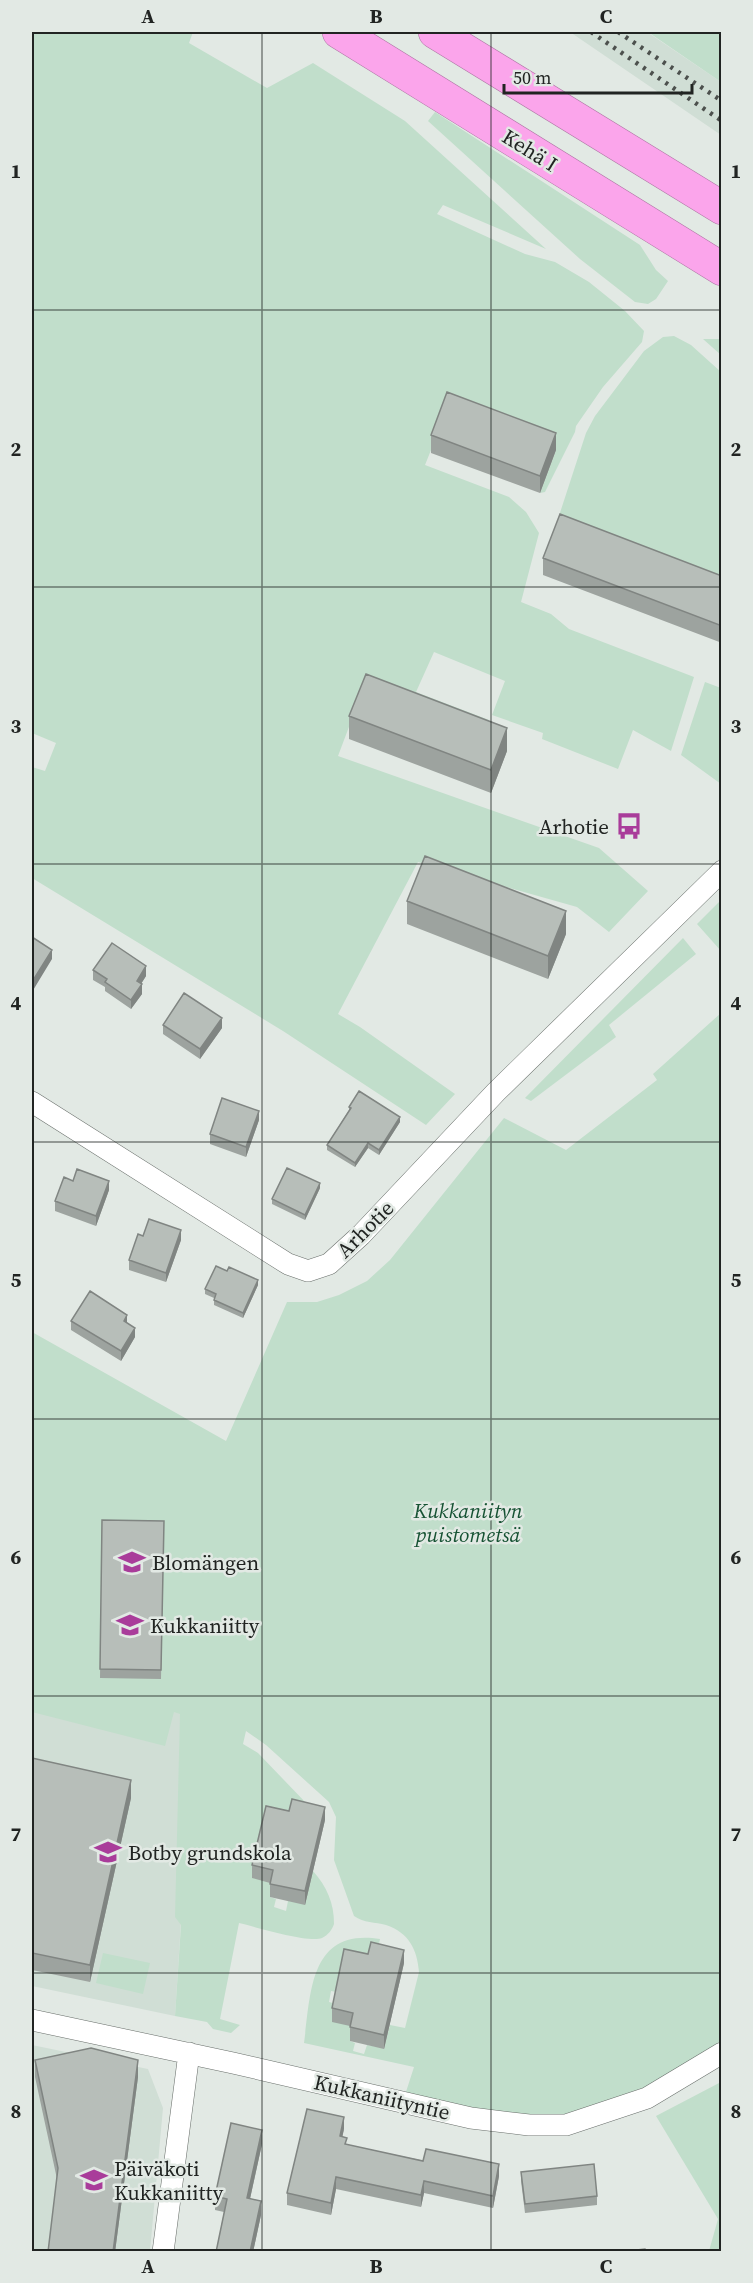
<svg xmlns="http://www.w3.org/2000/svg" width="753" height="2283" font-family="'Source Serif 4',serif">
<rect width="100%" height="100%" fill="#e2e9e4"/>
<path fill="#d0ded5" d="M570,32H647L721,82V135Z
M32,1514L194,1717L175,2016L32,1986Z
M32,2045L148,2069L163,2108L150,2251H32Z"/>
<path fill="#c1decb" d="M32,32H193L189,43L267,88L313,63L405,121L546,249L443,205L437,214L525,254L555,262L589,282L625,311L644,331L642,342L603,387L576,426L575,432L545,492L540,493L556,450L447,410L425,465L509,497L526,512L539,533L521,602L551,614L569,629L694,677L671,751L633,730L618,769L542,739L543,733L492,715L505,681L434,652L416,692L489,720L482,742L361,695L338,756L599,848L648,891L609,932L577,907L418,862L338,1014L360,1027L455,1094L426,1125L283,1031L32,878V767L45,771L56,743L32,733Z
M648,32H721V82Z
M435,112L640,245L656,270L668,281L656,299L648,304L635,302L580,259L428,121Z
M674,336L691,345L721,372V593L557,522L586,433L595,416L644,351L663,337Z
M703,339H721V355Z
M705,682L721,688V784L681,755Z
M721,900V951L697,924Z
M683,938L696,954L609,1025L616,1037L531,1101L525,1098Z
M721,1013V2041L643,2091L563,2115L526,2119L405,2095L414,2067L304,2043C311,1993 309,1928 380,1939L376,1957L337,1992L331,1991L329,2002L336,2004L353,2027L350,2041L355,2043L353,2051L364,2054L367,2045L384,2048L390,2025L405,2028L419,1972C417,1949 409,1933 386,1925C375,1922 364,1923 354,1916L334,1860L336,1817L329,1802L266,1745L246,1731L243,1744L258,1753L308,1805L259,1849L248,1847L246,1858L256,1861L273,1883L270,1897L276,1899L274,1907L286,1911L288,1901L313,1871C327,1887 334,1903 334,1924C332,1930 328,1935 322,1938C308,1943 256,1927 239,1923L220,2019L240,2025L231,2033L213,2029L207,2022L175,2016L181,1925L175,1917L180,1714L174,1712L165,1746L32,1712V1332L226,1441L287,1302H317L339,1295L367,1281L390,1260L504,1118L566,1150L657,1080L653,1074Z
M103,1953L150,1963L143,1994L96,1983Z
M721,2082V2251H709L718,2219L656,2116Z"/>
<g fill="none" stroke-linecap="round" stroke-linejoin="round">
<defs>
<path id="street" d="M32,1102L288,1264L308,1271L329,1264L361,1235L496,1092L722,871
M32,2020L233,2063L471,2118L529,2125H566L647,2098L722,2053
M163,2252L189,2053"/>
<path id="highway" d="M339,32L722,269
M435,32L722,208"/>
</defs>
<use href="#street" stroke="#696f6b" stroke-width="22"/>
<use href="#highway" stroke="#af78a5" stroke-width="34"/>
<use href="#street" stroke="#fff" stroke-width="21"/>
<use href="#highway" stroke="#fba5eb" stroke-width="33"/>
<path stroke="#4c504d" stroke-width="4.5" stroke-dasharray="3 6" stroke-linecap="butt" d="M591,32L722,121
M618,32L722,101"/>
</g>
<path fill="#9da39f" d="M431,435L556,450L540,493L431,453Z
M543,558L722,576V643L543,575Z
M349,716L507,751L491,793L349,739Z
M407,901L566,934L548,979L407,924Z
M93,970L146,976L141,984L142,994L131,1009L105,991V987L93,980Z
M163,1025L222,1028L200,1059L163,1034Z
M349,1107L400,1122L379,1155L368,1148L355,1167L327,1150V1145L349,1110Z
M259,1120L246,1157L210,1144V1134Z
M73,1181L109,1190L96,1226L55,1211V1201Z
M320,1188L305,1220L272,1204V1199Z
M143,1236L181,1240L166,1282L129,1270V1260Z
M227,1271L258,1285L243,1318L214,1305V1298L205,1294V1289Z
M71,1321L127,1323L135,1337L121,1361L71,1330Z
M102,1520L164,1521L161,1679L100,1678Z
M32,1758L131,1798L90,1982L32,1970Z
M325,1820L305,1905L270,1897V1883L252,1878V1865Z
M404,1963L384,2049L350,2041V2026L332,2022V2008Z
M35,2060L138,2077L115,2252H48L57,2179L35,2077Z
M344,2129L342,2137L347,2145L499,2176L493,2208L424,2193L421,2207L336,2189L331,2215L287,2205V2193Z
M262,2144L250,2199L261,2215L253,2252H216L224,2212L215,2210V2196Z
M521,2172L597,2196V2205L525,2213L521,2181Z"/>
<path fill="#808582" d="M556,433V450L540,493V476Z
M507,728V751L491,793V770Z
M566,911V934L548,979V956Z
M52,950V959L32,992V982Z
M146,966V976L137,990V981Z
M142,984V994L131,1009V1000Z
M222,1018V1028L200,1059V1049Z
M259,1111V1120L246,1157V1147Z
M400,1117V1122L379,1155V1150Z
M368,1143V1148L355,1167V1163Z
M109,1181V1190L96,1226V1216Z
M320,1183V1188L305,1220V1215Z
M181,1230V1240L166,1282V1273Z
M258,1280V1285L243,1318V1313Z
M127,1315V1324L124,1321Z
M135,1328V1337L121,1361V1351Z
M131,1780V1798L90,1982V1965Z
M325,1807V1820L305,1905V1891Z
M404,1950V1963L384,2049V2035Z
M138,2060V2077L115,2252H113Z
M344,2117V2129L340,2148V2136Z
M262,2130V2144L247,2212V2198Z
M499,2164V2176L493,2208V2196Z
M336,2177V2189L331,2215V2203Z
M424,2181V2193L421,2207V2195Z
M261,2201V2215L253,2252H250Z"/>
<path fill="#b7beb9" stroke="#808582" stroke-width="1.5" d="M447,392L556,433L540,476L431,435Z
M560,514L722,576V626L543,558Z
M366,674L507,728L491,770L349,716Z
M425,856L566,911L548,956L407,901Z
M32,937L52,950L32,982Z
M112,943L146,966L137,981L142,984L131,1000L105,982L107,979L93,970Z
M184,993L222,1018L200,1049L163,1025Z
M359,1091L400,1117L379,1150L368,1143L355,1163L327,1145L351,1108L349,1107Z
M222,1098L259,1111L246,1147L210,1134Z
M287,1168L320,1183L305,1215L272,1199Z
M77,1169L109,1181L96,1216L55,1201L64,1177L73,1181Z
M149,1219L181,1230L166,1273L129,1260L138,1234L143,1236Z
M216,1266L227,1271L229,1267L258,1280L243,1313L214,1300L216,1294L205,1289Z
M90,1291L127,1315L124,1321L135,1328L121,1351L71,1321Z
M102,1520L164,1521L161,1670L100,1669Z
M32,1758L131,1780L90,1965L32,1953Z
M292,1799L325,1807L305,1891L270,1884L273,1870L252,1865L266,1806L289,1811Z
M371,1942L404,1950L384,2035L350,2027L353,2013L332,2008L344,1949L368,1954Z
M91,2048L138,2060L113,2252H48L58,2168L35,2060Z
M307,2109L344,2117L340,2136L347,2138L345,2144L423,2161L426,2149L499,2164L493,2196L424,2181L421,2195L336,2177L331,2203L287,2193Z
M231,2123L262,2130L247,2198L261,2201L250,2252H216L227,2199L215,2196Z
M594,2164L597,2196L525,2204L521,2172Z
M645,2249L646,2252H618Z"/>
<path fill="none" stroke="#212422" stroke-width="1.5" stroke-opacity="0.55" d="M262,32V2252M491,32V2252M32,310H722M32,587H722M32,864H722M32,1142H722M32,1419H722M32,1696H722M32,1973H722"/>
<defs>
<symbol id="bus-bare" viewBox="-9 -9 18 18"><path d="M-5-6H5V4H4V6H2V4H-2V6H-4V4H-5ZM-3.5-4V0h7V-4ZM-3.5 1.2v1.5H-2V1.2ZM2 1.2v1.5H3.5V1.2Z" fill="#a93c9a" stroke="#e2e9e4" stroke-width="2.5" paint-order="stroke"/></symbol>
<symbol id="school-bare" viewBox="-9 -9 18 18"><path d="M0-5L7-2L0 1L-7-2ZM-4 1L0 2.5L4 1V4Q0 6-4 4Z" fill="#a93c9a" stroke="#e2e9e4" stroke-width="2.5" paint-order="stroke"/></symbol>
</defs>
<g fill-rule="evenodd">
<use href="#bus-bare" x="610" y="807" width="38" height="38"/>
<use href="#school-bare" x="113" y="1543" width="38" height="38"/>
<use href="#school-bare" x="111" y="1606" width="38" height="38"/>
<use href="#school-bare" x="89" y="1833" width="38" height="38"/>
<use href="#school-bare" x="75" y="2161" width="38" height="38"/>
</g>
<g text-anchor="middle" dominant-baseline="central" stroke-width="5" stroke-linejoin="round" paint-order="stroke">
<g font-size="21" fill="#212422" stroke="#e2e9e4">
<text transform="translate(530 150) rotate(32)">Kehä I</text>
<text transform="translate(365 1229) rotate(-45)">Arhotie</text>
<text transform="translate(382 2097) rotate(13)">Kukkaniityntie</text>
</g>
<g font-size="21" fill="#212422" stroke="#e2e9e4" text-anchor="start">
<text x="609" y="826" text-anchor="end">Arhotie</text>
<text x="152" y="1562">Blomängen</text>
<text x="150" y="1625">Kukkaniitty</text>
<text x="128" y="1852">Botby grundskola</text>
<text x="114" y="2168">Päiväkoti<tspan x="114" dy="24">Kukkaniitty</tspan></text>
</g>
<g font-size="21" font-style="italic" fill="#165233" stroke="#e2e9e4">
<text x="468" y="1510">Kukkaniityn<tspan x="468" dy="24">puistometsä</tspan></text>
</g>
</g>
<rect width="753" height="2283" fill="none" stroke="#e2e9e4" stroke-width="66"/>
<path d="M504 84v9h188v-9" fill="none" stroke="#212422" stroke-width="3"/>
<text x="513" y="84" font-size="18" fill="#212422" stroke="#e2e9e4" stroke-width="4.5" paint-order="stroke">50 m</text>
<rect x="33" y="33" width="687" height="2217" fill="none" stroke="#212422" stroke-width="2"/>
<g font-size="20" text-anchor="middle" font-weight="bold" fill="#212422">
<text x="148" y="23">A</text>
<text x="376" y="23">B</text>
<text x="606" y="23">C</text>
<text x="16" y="178">1</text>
<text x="736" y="178">1</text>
<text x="16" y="456">2</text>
<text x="736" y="456">2</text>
<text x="16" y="733">3</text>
<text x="736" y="733">3</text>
<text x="16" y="1010">4</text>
<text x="736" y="1010">4</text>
<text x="16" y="1287">5</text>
<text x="736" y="1287">5</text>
<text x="16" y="1564">6</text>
<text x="736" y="1564">6</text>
<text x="16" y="1841">7</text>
<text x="736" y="1841">7</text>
<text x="16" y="2118">8</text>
<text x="736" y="2118">8</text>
<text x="148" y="2273">A</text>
<text x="376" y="2273">B</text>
<text x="606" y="2273">C</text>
</g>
</svg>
